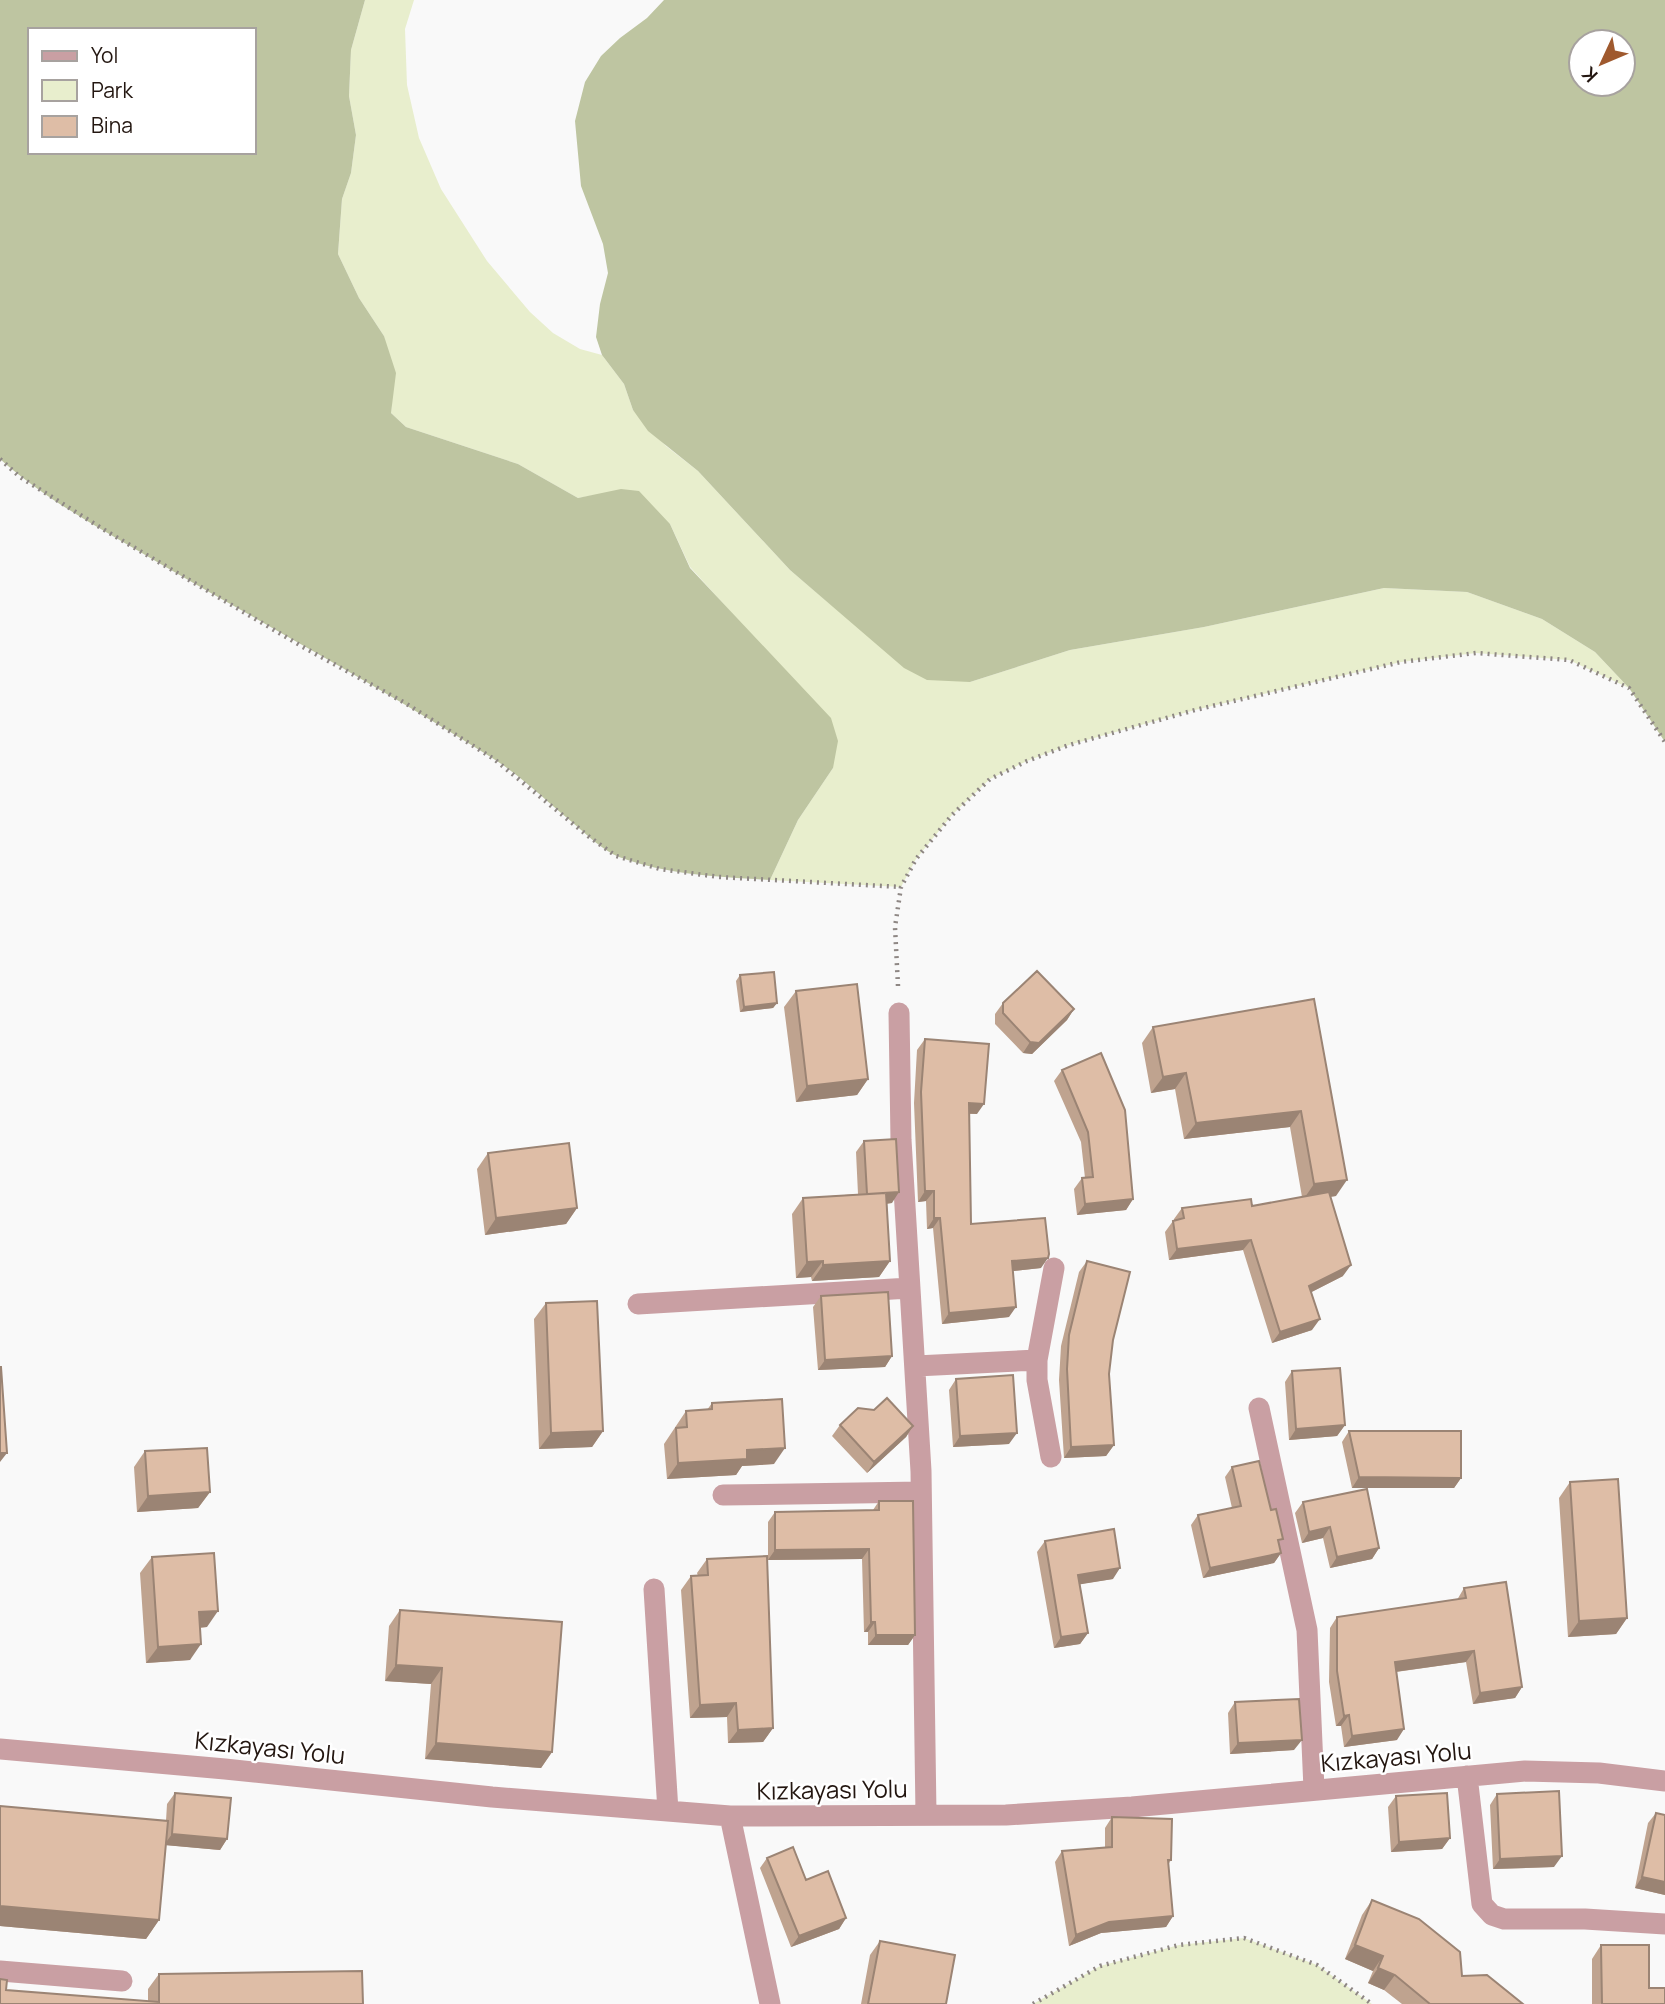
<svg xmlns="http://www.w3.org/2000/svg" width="1665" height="2004" font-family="Manrope,sans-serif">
<rect width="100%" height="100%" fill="#f9f9f9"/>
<path fill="#e8eecd" d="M365,0H414L405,29L407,85L419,138L441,189L487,261L530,312L553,333L580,349L602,355L624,384L633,410L666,446L698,471L790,570L830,604L970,682L1070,650L1204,627L1384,588L1467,592L1542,619L1595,652L1629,688L1569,660L1476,653L1401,662L1195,710L1069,745L1027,761L990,779L952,815L916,859L901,887L770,880L798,820L833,768L739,621L690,567L670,524L596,495L578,498L518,464L406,427L391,413L392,396L384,336L359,298L338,254L342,199L351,173L356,135L349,96L351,50Z
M1244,1938L1317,1965L1372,2004H1033L1100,1966L1179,1945Z"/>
<path fill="#bec5a1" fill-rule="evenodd" d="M0,0H365L351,50L349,96L356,135L351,173L342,199L338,254L359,298L384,336L396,373L391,413L406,427L518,464L578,498L621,489L639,491L670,524L690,568L831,718L838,741L833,768L798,820L770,880C720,877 667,875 619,857C602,850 586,834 572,822C545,800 519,774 489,756C383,689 273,629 164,566C109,533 48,502 0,459ZM30,30H254V152H30Z
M664,0H1665V742L1629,688L1595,652L1542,619L1467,592L1384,588L1204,627L1070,650L970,682L927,680L904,668L790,570L698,471L648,431L633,410L624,384L602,355L596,337L600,304L608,273L603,244L581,186L575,121L585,82L601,56L620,38L647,18ZM1581,42H1623V84H1581Z"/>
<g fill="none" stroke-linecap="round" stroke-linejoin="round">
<path stroke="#8e8784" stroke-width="4.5" stroke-dasharray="2 5" stroke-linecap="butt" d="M0,459L20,477L106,531L303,647L405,703L494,759L588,836L616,856L660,869L719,877L901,887
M898,986L895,927L901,887L916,859L952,815L990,779L1027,761L1069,745L1195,710L1401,662L1476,653L1569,660L1629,688L1665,742
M1033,2004L1100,1966L1179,1945L1244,1938L1317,1965L1372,2004"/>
<path stroke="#c99fa3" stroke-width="21" d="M899,1013L901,1140L921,1471L926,1814
M638,1304L910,1288
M916,1366L1037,1360
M1259,1408L1307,1630L1314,1789
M1051,1457L1037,1380V1360L1054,1268
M723,1495L921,1492
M654,1589L668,1811
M0,1749L225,1769L492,1797L730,1816L1006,1815L1132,1807L1525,1771L1599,1773L1665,1781
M1467,1776L1482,1904L1492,1915L1504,1919H1585L1665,1924
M730,1816L770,2004
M0,1971L122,1981"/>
</g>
<path fill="#bfa38f" d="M740,975L777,1003L773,1008L740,1012L736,981Z
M796,991L868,1079L857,1095L796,1102L784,1007Z
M1314,999L1336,1196L1330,1197L1343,1276L1311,1292L1312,1330L1272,1343L1243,1250L1169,1260L1165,1232L1173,1221H1174V1219L1182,1208L1252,1206L1302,1197L1290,1127L1184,1139L1175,1089L1151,1093L1142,1043L1153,1027Z
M1003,1003L1074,1009L1067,1020L1032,1054L1023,1053L995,1024V1014Z
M925,1039L977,1114H969L971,1224L1041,1268L1013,1271L1009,1317L942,1324L933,1228L927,1229L926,1201L918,1202L914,1103L917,1050Z
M1062,1070L1133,1199L1126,1210L1077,1215L1074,1189L1082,1178H1085L1081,1142L1054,1081Z
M864,1141L892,1203L887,1204L890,1261L879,1277L812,1281L811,1277L796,1278L792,1214L803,1198L858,1194L856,1152Z
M488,1153L577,1208L566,1224L485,1235L477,1169Z
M1087,1261L1113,1340L1109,1374L1114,1445L1106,1456L1064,1458L1059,1380L1061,1346L1079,1272Z
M821,1296L892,1356L885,1367L818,1370L813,1307Z
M546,1303L603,1431L592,1447L539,1449L534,1319Z
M1292,1371L1345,1425L1337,1436L1289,1440L1285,1382Z
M956,1379L1009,1444L953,1447L949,1390Z
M712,1403L774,1464L742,1466L736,1475L667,1479L664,1444L686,1411L707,1410Z
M840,1425L913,1426L906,1437L867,1473L832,1436Z
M1349,1431L1461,1478L1454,1488H1352L1342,1442Z
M145,1451L210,1492L198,1508L137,1512L134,1467Z
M1232,1467L1271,1510L1281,1553L1274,1563L1203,1578L1191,1525L1198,1515L1232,1508L1225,1477Z
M1570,1482L1627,1618L1616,1634L1568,1637L1559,1498Z
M879,1501L915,1635L908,1645H868V1632H864L862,1559L768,1560V1522L775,1512L873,1510Z
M1303,1502L1379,1548L1372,1559L1330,1568L1323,1538L1302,1543L1295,1513Z
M1045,1541L1113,1579L1080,1584L1088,1633L1080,1644L1054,1648L1037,1552Z
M152,1557L207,1627L200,1628L190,1660L146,1663L140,1573Z
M707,1559L773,1728L763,1742L728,1743L727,1717L690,1718L681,1590L691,1576H698L697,1573Z
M1464,1588L1522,1687L1515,1698L1473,1704L1466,1662L1396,1672L1397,1740L1344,1747L1341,1726H1336L1329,1682L1330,1628L1337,1617L1457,1600Z
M400,1610L552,1752L541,1768L425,1759L431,1684L385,1681L389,1626Z
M1235,1702L1294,1750L1230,1754L1228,1713Z
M175,1793L227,1839L220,1850L166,1845L159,1920L146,1939L0,1926V1806L166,1821L167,1804Z
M1497,1794L1554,1867L1493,1869L1490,1805Z
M1396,1796L1450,1838L1442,1849L1391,1852L1388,1807Z
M1656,1813L1665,1895L1635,1888L1648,1823Z
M1112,1817L1171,1860L1168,1865L1173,1916L1166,1927L1101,1933L1069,1946L1055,1862L1062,1851L1105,1847V1828Z
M767,1858L806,1880L846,1918L839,1929L791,1947L760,1868Z
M1372,1900L1462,1976L1523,2004H1402L1384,1990L1368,1983L1373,1971L1345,1959L1362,1915Z
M880,1941L946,2004H861L870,1955Z
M1601,1945L1649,1988L1665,2004H1592V1959Z
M159,1974L363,2004H0L6,1990L148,2001V1989Z"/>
<path fill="#9b8474" d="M777,1003L773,1008L740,1012L744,1007Z
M1074,1009L1067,1020L1032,1054L1023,1053L1030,1042Z
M1186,1073L1175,1089L1151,1093L1163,1077Z
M868,1079L857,1095L796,1102L807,1086Z
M969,1103L984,1104L977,1114L962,1113Z
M1301,1111L1290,1127L1184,1139L1196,1123Z
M1347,1180L1336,1196L1303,1200L1314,1184Z
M925,1191H934L926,1201L918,1202Z
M899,1192L892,1203L859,1205L867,1194Z
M1133,1199L1126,1210L1077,1215L1085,1204Z
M577,1208L566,1224L485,1235L496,1218Z
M934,1218H940L933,1228L927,1229Z
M1251,1240L1243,1250L1169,1260L1177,1249Z
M1048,1258L1041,1268L1005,1272L1012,1261Z
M823,1261L811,1277L796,1278L807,1262Z
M890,1261L879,1277L812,1281L823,1265Z
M1351,1265L1343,1276L1302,1297L1309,1286Z
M1016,1307L1009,1317L942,1324L949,1313Z
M1320,1319L1312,1330L1272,1343L1280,1332Z
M892,1356L885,1367L818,1370L825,1360Z
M1345,1425L1337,1436L1289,1440L1296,1429Z
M913,1426L906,1437L867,1473L874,1462Z
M603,1431L592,1447L539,1449L551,1433Z
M1017,1433L1009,1444L953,1447L960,1436Z
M1114,1445L1106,1456L1064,1458L1071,1447Z
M785,1448L774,1464L742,1466L736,1475L667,1479L678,1463L747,1450Z
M0,1453H7L0,1462Z
M1359,1477L1461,1478L1454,1488H1352Z
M210,1492L198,1508L137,1512L148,1496Z
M1330,1527L1323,1538L1302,1543L1309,1532Z
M1379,1548L1372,1559L1330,1568L1337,1557Z
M869,1549L862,1559L768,1560L775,1550Z
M1281,1553L1274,1563L1203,1578L1210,1568Z
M1120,1568L1113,1579L1070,1586L1078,1575Z
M218,1611L207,1627L188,1628L199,1612Z
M1627,1618L1616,1634L1568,1637L1579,1621Z
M871,1622H875L868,1632H864Z
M1088,1633L1080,1644L1054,1648L1061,1637Z
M876,1635H915L908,1645H868Z
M201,1644L190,1660L146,1663L158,1647Z
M1474,1651L1466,1662L1387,1673L1395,1662Z
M396,1665L442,1668L431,1684L385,1681Z
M1522,1687L1515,1698L1473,1704L1480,1693Z
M736,1703L727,1717L690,1718L700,1705Z
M1349,1715L1341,1726H1336L1344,1716Z
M773,1728L763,1742L728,1743L738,1730Z
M1404,1729L1397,1740L1344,1747L1352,1736Z
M1302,1740L1294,1750L1230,1754L1238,1743Z
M436,1743L552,1752L541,1768L425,1759Z
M172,1834L227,1839L220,1850L164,1845Z
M1450,1838L1442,1849L1391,1852L1399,1842Z
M1562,1856L1554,1867L1493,1869L1500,1859Z
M1642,1877L1665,1882V1895L1635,1888Z
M0,1906L159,1920L146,1939L0,1926Z
M1173,1916L1166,1927L1101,1933L1069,1946L1076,1935L1109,1922Z
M846,1918L839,1929L791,1947L799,1936Z
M1355,1945L1383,1956L1373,1971L1345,1959Z
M1378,1968L1395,1975L1384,1990L1368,1983Z"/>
<path fill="#debda6" stroke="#9b8474" stroke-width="2" d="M1037,971L1074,1009L1039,1043L1030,1042L1003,1013V1003Z
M774,972L777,1003L744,1007L740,975Z
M857,984L868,1079L807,1086L796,991Z
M1314,999L1347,1180L1314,1184L1301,1111L1196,1123L1186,1073L1163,1077L1153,1027Z
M925,1039L989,1044L984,1104L969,1103L971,1224L1045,1218L1049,1254L1048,1258L1012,1261L1016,1307L949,1313L940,1218H934V1191H925L921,1092Z
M1101,1053L1125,1110L1133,1199L1085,1204L1082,1178L1093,1177L1088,1132L1062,1070Z
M896,1139L899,1192L867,1194L864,1141Z
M569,1143L577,1208L496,1218L488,1153Z
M1329,1192L1351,1265L1309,1286L1320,1319L1280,1332L1251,1240L1177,1249L1173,1221L1184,1218L1182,1208L1251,1199L1252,1206Z
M886,1193L890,1261L823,1265V1261L807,1262L803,1198Z
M1087,1261L1130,1272L1113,1340L1109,1374L1114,1445L1071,1447L1067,1369L1069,1335Z
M888,1292L892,1356L825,1360L821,1296Z
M597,1301L603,1431L551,1433L546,1303Z
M0,1367H1L7,1453H0Z
M1340,1368L1345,1425L1296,1429L1292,1371Z
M1013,1375L1017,1433L960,1436L956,1379Z
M887,1398L913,1426L874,1462L840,1425L858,1408L874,1410Z
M782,1399L785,1448L747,1450V1459L678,1463L676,1428L687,1427L686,1411L712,1409V1403Z
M1349,1431H1461V1478L1359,1477Z
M207,1448L210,1492L148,1496L145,1451Z
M1259,1461L1271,1510L1276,1509L1283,1539L1278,1540L1281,1553L1210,1568L1198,1515L1241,1506L1232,1467Z
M1618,1479L1627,1618L1579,1621L1570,1482Z
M1367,1489L1379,1548L1337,1557L1330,1527L1309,1532L1303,1502Z
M879,1501H913L915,1635H876L875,1622H871L869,1549L775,1550V1512L879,1510Z
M1114,1529L1120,1568L1078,1575L1088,1633L1061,1637L1045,1541Z
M214,1553L218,1611L199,1612L201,1644L158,1647L152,1557Z
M767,1556L773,1728L738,1730L736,1703L700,1705L691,1576L708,1575L707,1559Z
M1506,1582L1522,1687L1480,1693L1474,1651L1395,1662L1404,1729L1352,1736L1349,1715L1344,1716L1337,1671V1617L1466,1598L1464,1588Z
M400,1610L562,1622L552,1752L436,1743L442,1668L396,1665Z
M1299,1699L1302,1740L1238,1743L1235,1702Z
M1559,1791L1562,1856L1500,1859L1497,1794Z
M175,1793L231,1798L227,1839L172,1834Z
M1447,1793L1450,1838L1399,1842L1396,1796Z
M0,1806L168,1821L159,1920L0,1906Z
M1656,1813L1665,1815V1882L1642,1877Z
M1112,1817L1172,1819L1171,1860H1168L1173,1916L1109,1922L1076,1935L1062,1851L1112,1847Z
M793,1847L806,1880L828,1871L846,1918L799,1936L767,1858Z
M1372,1900L1419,1919L1460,1952L1462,1976L1487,1975L1523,2004H1430L1395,1975L1378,1968L1383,1956L1355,1945Z
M880,1941L955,1955L946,2004H868Z
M1601,1945H1649V1988H1665V2004H1602Z
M362,1971L363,2004H0V1979L7,1980L6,1990L159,2002V1974Z"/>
<g text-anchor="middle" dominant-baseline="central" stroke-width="5" stroke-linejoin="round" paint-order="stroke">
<g font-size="24" fill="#231610" stroke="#fff">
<text transform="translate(270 1747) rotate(6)">Kızkayası Yolu</text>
<text transform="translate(1396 1756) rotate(-5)">Kızkayası Yolu</text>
<text transform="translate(832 1789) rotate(-1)">Kızkayası Yolu</text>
</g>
</g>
<rect x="28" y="28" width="228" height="126" fill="#ffffff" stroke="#a7a29f" stroke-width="2"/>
<rect x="42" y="51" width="35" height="10" fill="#c99fa3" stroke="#a7a29f" stroke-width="2"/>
<text x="91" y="63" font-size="21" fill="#231610">Yol</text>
<rect x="42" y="80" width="35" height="21" fill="#e8eecd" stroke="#a7a29f" stroke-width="2"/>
<text x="91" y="98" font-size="21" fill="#231610">Park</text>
<rect x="42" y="116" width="35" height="21" fill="#debda6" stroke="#a7a29f" stroke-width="2"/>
<text x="91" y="133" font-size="21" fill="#231610">Bina</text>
<g transform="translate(1602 63) rotate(226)"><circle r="33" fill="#ffffff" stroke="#a7a29f" stroke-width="2"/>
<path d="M0-5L12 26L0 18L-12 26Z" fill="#9f592e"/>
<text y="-10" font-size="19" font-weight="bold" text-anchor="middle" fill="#231610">K</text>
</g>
</svg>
